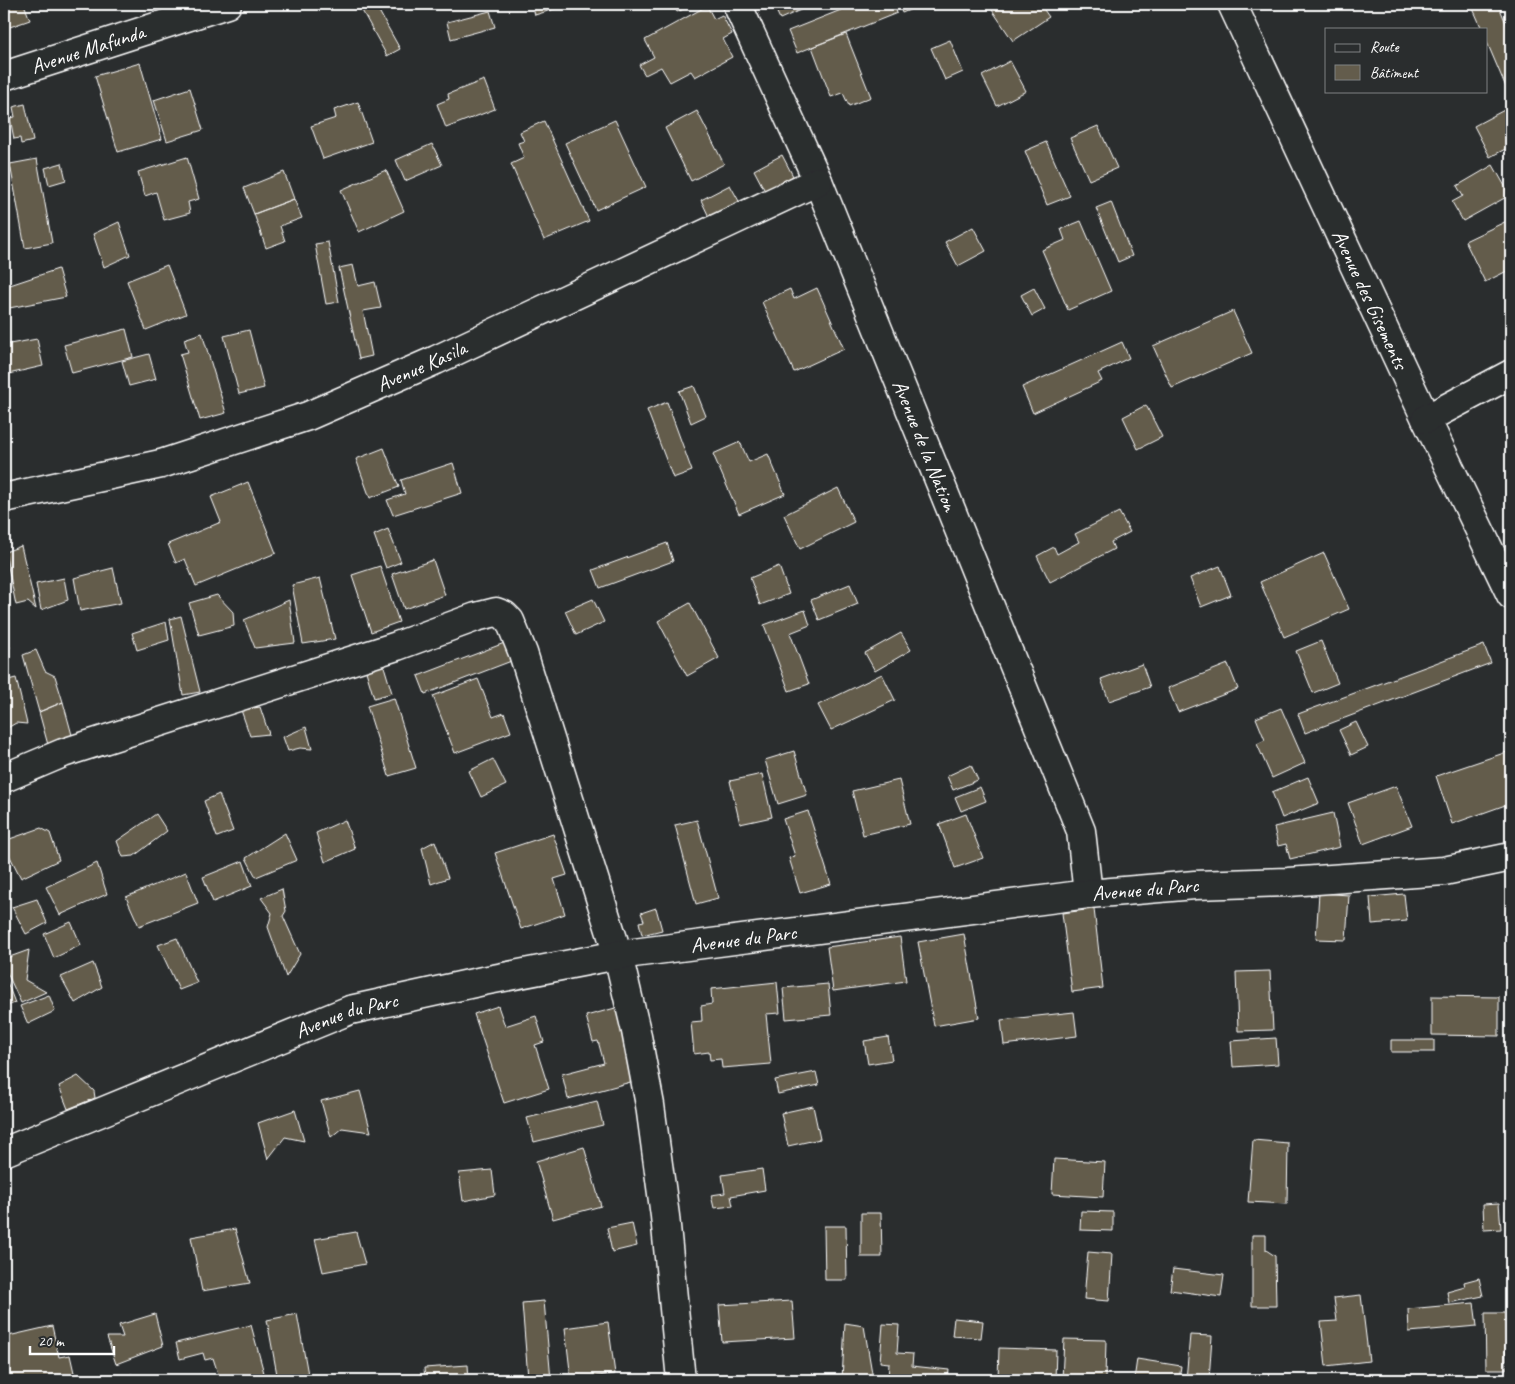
<svg xmlns="http://www.w3.org/2000/svg" width="1515" height="1384" font-family="Caveat,sans-serif">
<rect width="100%" height="100%" fill="#2a2d2e"/>
<filter id="ink" filterUnits="userSpaceOnUse"><feTurbulence type="fractalNoise" baseFrequency=".02" numOctaves="2"/><feDisplacementMap in="SourceGraphic" scale="10" xChannelSelector="R" yChannelSelector="G"/><feConvolveMatrix kernelMatrix="1 2 1 2 8 2 1 2 1" color-interpolation-filters="sRGB"/></filter>
<g filter="url(#ink)">
<path fill="#635c4c" stroke="#fff" d="M4,4H24L30,20L4,29Z
M361,4H375L400,49L387,56L359,5Z
M532,4H560L561,7L535,15Z
M569,4H585L570,8Z
M673,4H695L677,12Z
M773,4H814L780,19Z
M856,4H894L897,13L797,53L788,31Z
M899,4H924L902,13Z
M988,4H1040L1049,17L1013,41Z
M1471,4H1498L1511,35V84L1506,87L1486,40V29H1482Z
M707,6L714,19L722,15L732,34L723,39L732,57L695,77L691,71L670,82L661,67L645,75L639,65L654,57L645,40Z
M490,11L495,27L451,39L447,22Z
M846,34L871,97L849,106L843,93L831,97L812,47Z
M950,40L963,72L945,80L931,48Z
M1010,61L1026,91L997,106L982,76Z
M140,63L162,139L118,152L95,76Z
M484,80L495,109L446,128L437,104L449,99L448,94Z
M190,88L203,130L167,141L154,100Z
M7,98L11,114L5,116L8,125L4,126V99Z
M358,102L372,142L323,159L311,126L336,118L334,110Z
M25,104L33,141L21,144L20,138L14,139L10,118L15,117L13,107Z
M1508,108L1511,115V146L1490,157L1474,126Z
M697,111L724,164L691,181L665,128Z
M615,120L646,187L596,210L565,143Z
M544,121L589,221L544,240L511,164L524,158L518,143L524,141L520,132Z
M1098,126L1117,168L1089,180L1070,138Z
M1046,142L1070,196L1047,205L1025,151Z
M432,144L442,165L405,181L396,160Z
M782,155L793,176L765,191L754,170Z
M187,157L199,199L188,202L190,213L164,220L156,192L145,196L138,172Z
M37,159L52,243L25,248L10,164Z
M62,163L66,180L49,185L45,168Z
M1493,165L1510,195L1463,221L1452,202L1463,196L1457,186Z
M386,170L404,211L359,232L341,190Z
M284,172L294,199L254,214L244,188Z
M730,185L740,203L710,219L701,200Z
M294,199L302,218L280,226L285,241L266,248L254,214Z
M1111,202L1132,256L1118,262L1096,208Z
M1511,219V269L1485,282L1465,241Z
M1081,221L1111,291L1068,310L1042,250L1065,240L1061,229Z
M119,222L130,255L104,267L93,234Z
M973,227L986,251L958,266L945,242Z
M328,242L339,302L326,304L315,244Z
M167,265L186,314L146,330L127,281Z
M353,265L358,286L375,282L381,308L363,311L372,356L359,359L339,268Z
M58,269L66,297L4,309V287Z
M817,288L844,349L794,372L762,302L790,289L794,299Z
M1034,288L1045,309L1032,316L1021,295Z
M1233,311L1252,353L1172,388L1153,346Z
M126,329L133,357L72,373L64,345Z
M249,330L264,388L239,394L224,336Z
M202,333L226,413L200,420L180,354L188,352L184,339Z
M37,339L43,366L4,375V345Z
M1122,342L1129,358L1098,373L1102,381L1033,413L1022,387Z
M149,354L156,379L129,386L122,361Z
M694,386L706,416L691,423L679,391Z
M667,402L692,471L673,478L647,410Z
M1146,405L1162,437L1138,449L1123,417Z
M740,442L749,462L768,454L785,494L739,514L713,454Z
M384,448L399,487L370,498L356,459Z
M453,463L462,493L393,515L387,500L405,494L401,480Z
M248,482L276,553L196,586L185,559L176,563L168,544L221,522L211,497Z
M838,488L854,522L800,549L784,515Z
M1119,512L1130,532L1111,542L1114,549L1050,582L1037,556L1054,547L1057,554L1079,542L1075,534Z
M388,529L401,562L386,568L374,535Z
M667,543L673,561L600,588L593,570Z
M21,546L36,609L28,602L16,605L5,552Z
M1324,553L1349,609L1284,637L1260,582Z
M433,560L445,595L404,609L392,574Z
M380,566L399,622L371,632L352,575Z
M779,566L789,594L760,605L750,578Z
M1220,566L1231,595L1201,607L1190,578Z
M113,568L121,603L80,611L74,578Z
M64,578L68,600L41,610L36,584Z
M320,578L335,639L303,644L292,585Z
M850,584L858,604L819,620L811,600Z
M217,595L233,612L234,626L199,635L189,603Z
M593,599L604,622L576,635L565,611Z
M289,600L295,643L255,648L244,620Z
M690,603L719,658L687,676L658,621Z
M805,610L810,625L790,633L809,684L789,691L764,625Z
M181,616L200,692L183,695L170,619Z
M4,620L10,648L4,649Z
M166,622L169,640L137,650L132,633Z
M901,633L911,650L875,671L865,653Z
M1321,641L1338,683L1313,693L1296,651Z
M507,642L514,660L425,694L418,676Z
M1484,645L1491,663L1305,733L1298,714Z
M36,650L45,671L55,676L63,702L39,712L23,655Z
M383,663L392,693L374,698L365,668Z
M1142,664L1150,687L1109,701L1101,679Z
M1228,664L1238,689L1178,712L1168,688Z
M882,674L895,700L831,730L818,705Z
M16,678L27,724L16,723L4,730V681Z
M478,679L493,717L504,713L511,732L455,753L433,696Z
M394,698L416,768L389,776L367,706Z
M63,702L72,735L48,745L39,712Z
M260,707L269,734L250,736L241,710Z
M1281,708L1305,763L1272,778L1257,744L1265,740L1256,718Z
M1356,722L1368,747L1351,755L1339,730Z
M306,727L312,749L300,748L288,751L283,737Z
M794,751L807,795L778,804L765,760Z
M1507,752L1511,764V803L1452,824L1436,776Z
M493,759L506,785L481,797L469,771Z
M971,765L978,780L953,790L947,776Z
M762,774L772,817L740,824L730,781Z
M1308,777L1319,803L1282,818L1272,792Z
M899,780L910,824L863,835L852,791Z
M1396,786L1412,826L1363,844L1348,803Z
M980,787L986,801L961,811L955,797Z
M219,794L233,831L217,837L204,801Z
M808,811L831,884L800,893L789,858L795,856L783,819Z
M1333,813L1340,847L1290,859L1286,844L1278,846L1274,827Z
M156,814L167,831L134,856L123,857L117,841Z
M966,814L983,858L955,868L939,824Z
M345,820L355,849L325,862L316,833Z
M697,820L718,898L696,904L675,825Z
M41,828L50,833L59,860L21,878L4,845V841Z
M285,833L297,860L256,877L246,858Z
M553,834L567,875L554,879L565,914L521,929L495,853Z
M435,841L448,878L431,884L422,848Z
M243,861L252,886L213,902L203,877Z
M97,863L107,894L60,915L46,887Z
M186,872L198,903L139,926L126,897Z
M282,889L286,911L283,916L300,954L286,977L268,927L272,913L261,898Z
M1319,893L1349,895L1346,940L1316,939Z
M1404,894L1407,921L1372,924L1370,897Z
M37,899L47,923L26,934L12,907Z
M656,908L662,930L642,935L639,922L644,921L641,913Z
M1094,909L1103,988L1072,992L1062,913Z
M71,922L81,945L54,958L44,934Z
M964,934L979,1018L934,1026L918,942Z
M900,937L906,981L833,991L827,947Z
M177,938L197,983L179,990L158,945Z
M29,950L25,980L46,992L21,1003L4,966V959Z
M93,963L102,987L75,1003L61,977Z
M1270,971L1273,1030L1238,1031L1236,972Z
M7,982L15,1003L4,1007V983Z
M777,982L780,1013L766,1014L771,1064L722,1068L721,1059L710,1060L709,1052L694,1054L691,1022L702,1021L701,1006L712,1004L711,989Z
M828,984L831,1015L786,1019L783,988Z
M49,995L55,1011L28,1024L20,1006Z
M1432,996L1499,997V1036L1432,1035Z
M498,1006L505,1026L536,1016L544,1042L535,1045L549,1089L504,1103L474,1014Z
M619,1007L638,1080L568,1099L562,1074L604,1063L598,1041L593,1042L586,1016Z
M1074,1012L1077,1036L1004,1045L1001,1020Z
M888,1037L892,1060L868,1064L864,1041Z
M1276,1038L1278,1064L1233,1067L1231,1041Z
M1391,1040H1434V1052H1391Z
M816,1072L819,1085L778,1094L775,1080Z
M78,1076L94,1091L95,1098L68,1109L59,1086Z
M360,1091L371,1132L342,1128L331,1137L321,1101Z
M597,1101L603,1125L534,1142L527,1118Z
M813,1106L820,1139L788,1146L781,1113Z
M295,1110L304,1141L285,1137L268,1159L258,1123Z
M1253,1140L1288,1143L1287,1204L1248,1202Z
M584,1147L601,1206L553,1219L536,1161Z
M1054,1159L1105,1162L1103,1197L1052,1194Z
M762,1169L765,1190L731,1196L733,1206L714,1208L711,1195L725,1193L722,1175Z
M492,1170L495,1195L463,1201L459,1173Z
M1499,1203L1501,1229L1484,1230L1483,1204Z
M1081,1211L1113,1212V1231L1080,1230Z
M861,1213H881L882,1257H861Z
M632,1223L637,1246L612,1252L607,1228Z
M824,1226H846L847,1280H825Z
M235,1229L250,1283L202,1291L191,1237Z
M356,1232L365,1264L323,1272L315,1239Z
M1252,1235H1266V1250L1275,1256L1276,1306H1252Z
M1088,1252L1112,1254L1109,1301L1084,1299Z
M1173,1269L1224,1275L1221,1297L1170,1290Z
M1479,1278L1483,1296L1449,1303L1447,1292L1465,1287L1464,1282Z
M1361,1295L1369,1361L1326,1366L1321,1322L1337,1321L1334,1298Z
M544,1301L551,1380H518L528,1378L522,1303Z
M792,1301L795,1338L722,1342L719,1305Z
M1474,1303L1477,1326L1409,1332L1408,1309Z
M1485,1313H1505L1506,1369H1486Z
M155,1314L163,1346L116,1364L107,1337H123L119,1325Z
M297,1314L309,1380H278L267,1320Z
M954,1318L983,1321L981,1338L952,1336Z
M608,1322L615,1374L571,1379L565,1328Z
M845,1323L864,1326L872,1373L871,1380H842Z
M883,1324L899,1325L897,1353L913,1354L912,1366L949,1370L948,1380H888L889,1363L880,1362Z
M251,1325L264,1373L237,1380H220L213,1358L205,1360L203,1353L180,1359L176,1343Z
M52,1326L59,1357L70,1355L75,1377L62,1380H4V1337Z
M1190,1335L1212,1336L1209,1380H1186Z
M1064,1339L1106,1340L1105,1379L1062,1380Z
M999,1348L1056,1350L1055,1380H998Z
M1137,1359L1181,1366L1179,1380H1134Z
M468,1365L469,1380H425L424,1368Z
M132,1374L135,1380H104Z
M1494,1375V1380H1450Z
M1511,1375V1380H1500V1376Z"/>
<g fill="none" stroke-linecap="round" stroke-linejoin="round">
<defs>
<g id="minor">
<path id="s1" d="M737,4L818,181L1081,831L1088,894"/>
<path id="s2" d="M1232,4L1426,419L1511,595"/>
<path id="s3" d="M4,76L227,4"/>
<path d="M1426,419L1511,374"/>
<path id="s4" d="M4,498L161,464L308,416L436,360L818,181"/>
<path d="M4,778L63,753L397,646L476,617L496,612L504,615L510,621L523,653L618,955L636,1031L650,1105L665,1216L681,1380"/>
<path id="s5" d="M4,1152L350,1010L483,981L618,955L1088,894L1195,885L1288,882L1444,871L1511,857"/>
</g>
</defs>
<use href="#minor" stroke="#fff" stroke-width="31"/>
<use href="#minor" stroke="#2a2d2e" stroke-width="28"/>
</g>
</g>
<g text-anchor="middle" dominant-baseline="central" stroke-width="4" stroke-linejoin="round" paint-order="stroke">
<g font-size="21" fill="#fff" stroke="#2a2d2e">
<text stroke="none"><textPath href="#s3" startOffset="88">Avenue Mafunda</textPath></text>
<text stroke="none"><textPath href="#s2" startOffset="326">Avenue des Gisements</textPath></text>
<text stroke="none"><textPath href="#s4" startOffset="439">Avenue Kasila</textPath></text>
<text stroke="none"><textPath href="#s1" startOffset="480">Avenue de la Nation</textPath></text>
<text stroke="none"><textPath href="#s5" startOffset="1179">Avenue du Parc</textPath></text>
<text stroke="none"><textPath href="#s5" startOffset="774">Avenue du Parc</textPath></text>
<text stroke="none"><textPath href="#s5" startOffset="369">Avenue du Parc</textPath></text>
</g>
</g>
<rect width="1515" height="1384" fill="none" stroke="#2a2d2e" stroke-width="20"/>
<rect x="10" y="10" width="1495" height="1364" fill="none" stroke="#fff" stroke-width="2" filter="url(#ink)"/>
<rect x="1325" y="28" width="162" height="65" fill="#2a2d2e" stroke="#7f8182"/>
<rect x="1335" y="44" width="25" height="8" fill="#2a2d2e" stroke="#7f8182"/>
<text x="1370" y="52" font-size="15" fill="#ffffff">Route</text>
<rect x="1335" y="65" width="25" height="15" fill="#635c4c" stroke="#7f8182"/>
<text x="1370" y="78" font-size="15" fill="#ffffff">Bâtiment</text>
<path d="M30 1346v8h84v-8" fill="none" stroke="#ffffff" stroke-width="2.5"/>
<text x="38" y="1346" font-size="15" fill="#ffffff" stroke="#2a2d2e" stroke-width="4" paint-order="stroke">20 m</text>
</svg>
